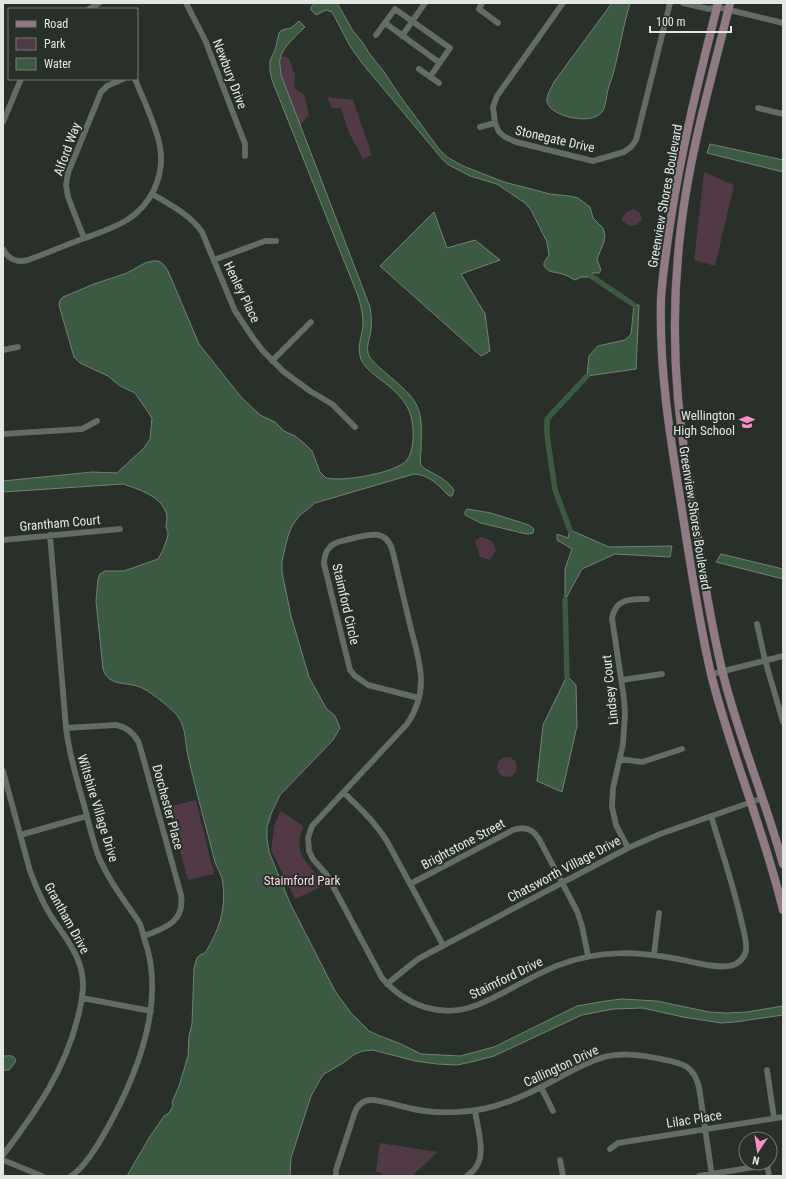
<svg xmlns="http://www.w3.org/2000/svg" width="786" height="1179" font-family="'Roboto Condensed',sans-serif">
<rect width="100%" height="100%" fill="#283029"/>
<path fill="#513945" d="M281,56L289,58L295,75L294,88L304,94L309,115L300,126C294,109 276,73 281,56Z
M327,97L353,100L372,155L363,159L349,133L341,108H332Z
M704,172L734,185L715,266L694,260Z
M633,209L639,212L642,219L637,225L629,226L621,220L626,212Z
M481,537L492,541L496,550L490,560L480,557L475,541Z
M497 767a10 10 0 1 1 20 0a10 10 0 1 1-20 0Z
M196,800L214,874L188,880L168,807Z
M281,811L303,826C292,861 310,860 323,886L295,899L271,850L275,823Z
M380,1143L438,1152L412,1176H385L376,1171Z"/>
<path fill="#3c5a41" stroke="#6e8472" d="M315,3H337L353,31L363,43L369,53L384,72L400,96L439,149L447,157L463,166L504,182L550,194L569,196L578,198L590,207L593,218L603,228L605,235L604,242L597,259L601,270L599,273H592L590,277H581L575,280C571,278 567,275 562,274C554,271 550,274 544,266V263L549,255L547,242L531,210L525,203L497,184L470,176L449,165L443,160L362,63L350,46L332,12L326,10L316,15L311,10V7Z
M612,3H630C623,27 619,51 613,75C611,80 609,85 608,90C606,97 606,108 601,113C591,125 551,117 547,102C546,95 552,87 554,82Z
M299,21L305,27C296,36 283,46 280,59C279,64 281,70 281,75L370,307C371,314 372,321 371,329C371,336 366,345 368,353C370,365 409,387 417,406C423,418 421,435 421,449C421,455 419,461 422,467C433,474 446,478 454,490L452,496H449C438,485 430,475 414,474L315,503L299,516L292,526L288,536L282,561V572L291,616L309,677L326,708L335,716L340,728L333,740L280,795L271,814L267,827V839L269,852L290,903L335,991L351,1013L369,1031L380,1036L401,1044L421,1054L460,1056L494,1047L577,1006L606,1001L621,999L657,1001L709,1012L727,1013L747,1012L783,1006V1015L735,1022L721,1023L683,1017L643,1008L613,1009L582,1015L494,1056L471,1062L457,1065L437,1064L415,1061L373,1050L363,1051L355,1054L343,1063L324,1074L321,1078L311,1096L291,1158L290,1176H127L149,1138L164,1116L169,1113L173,1106L172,1102L179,1086L188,1056L189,1036L192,1024L194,968L197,958L200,955L205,953C218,932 226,911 223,885C223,877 218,870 215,862C206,827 196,791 188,756C185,743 186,729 179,718C174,710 152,693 144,689C129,680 110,689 103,669L96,601L98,579L100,574L105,571H124L158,559C161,555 168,539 168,533C168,531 167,530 166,527C166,522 168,517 166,512C159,495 138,489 123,484L3,492V481L92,472L117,473L144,448L150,439L152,418L135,393L120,386L108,376L80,363L74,357L59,305L60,300L63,297L94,284L127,273L145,263L152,261H158L162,263L168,271L199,344L241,397L260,415L275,422L284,431L295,436L305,444L312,451L320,472L326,478C342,482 397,473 407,460C414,451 414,432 412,421C409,401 392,388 377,377C370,371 362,365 360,356C357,345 363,334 363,323C363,314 361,305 358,296L272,80L270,71V61L275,50L279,33L282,30L291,28Z
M710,144L783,160V172L707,153Z
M434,212L447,248L475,240L500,260L461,274L485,314L490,351L481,356L380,266Z
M634,305H639L636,369L587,376L589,356L598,346L625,340L631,334Z
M467,509L491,513L529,525L534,529L533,533L528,534L522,533L481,523L465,515V512Z
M570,530L609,547L672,546L670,557L615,554L582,569L565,600V569L572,549L557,540V534L568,538Z
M721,554L783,569V579L716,562Z
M567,676L576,685L577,726L562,792L537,781L543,725Z
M3,1056C9,1056 14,1054 16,1061L9,1070H3Z"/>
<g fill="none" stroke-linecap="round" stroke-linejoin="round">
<path stroke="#3c5a41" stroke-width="5.5" d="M591,276L634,305
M570,530L555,490L547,435V419L587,376
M565,600L567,676"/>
<defs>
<path id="street" d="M186,3L205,40L245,144V156
M482,3L479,9L498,23
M563,3L497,96L493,107L495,123L499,132L505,137L516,142L593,161L624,152L631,147L636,140L670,3
M683,3L709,9L717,7L783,23
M89,9L99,3
M385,23L440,63
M376,35L395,9L450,48L430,77
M402,36L425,3
M419,69L439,83
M758,108L783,114
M3,122L21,79
M480,127L495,123
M152,194C171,205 189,214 202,232L235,311L253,338L263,351L284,372L310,391L332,404L355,427
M84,238L68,197L66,185L68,173L101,92L107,86L123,79
M3,249C8,259 17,263 28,260C47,253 66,245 85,238C99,233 114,228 127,220C151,205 165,176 160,147C157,127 143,99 135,79
M214,260L265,241H276
M3,350L18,347
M272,361L311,322
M3,434L82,429L97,421
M50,535L66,728C69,754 77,780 84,805C89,823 93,843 100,860C108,877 119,894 130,909C133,914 137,918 140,924C142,929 143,934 144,938C164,992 145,1052 121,1102C111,1122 90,1164 71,1176
M3,540L120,529
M757,624L765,660L783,722
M712,674L783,656
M622,680L662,674
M419,698L368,685L355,676L350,670L324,564C324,558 325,552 330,547C335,541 343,541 350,539C367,535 385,528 392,549C399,577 405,605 412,633C416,648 421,665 421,681C421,697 416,711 407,724L312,826L308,838L309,851L313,859L327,875L382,978C406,1006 442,1019 477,1005C505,994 530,976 559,965C599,950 636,951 678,959C694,962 712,968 729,966C737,965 744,959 746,951C747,942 744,932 742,924C734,887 722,852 711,816
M66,728L116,725C127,727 134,733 139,743L181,895C185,922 165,928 144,936
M620,759L642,762L682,749
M3,771L30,871C36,887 42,902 51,916C60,930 72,944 78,960C86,979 83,997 78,1017C64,1072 37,1110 3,1155
M344,793C360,808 376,823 388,843L443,945
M20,835L87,816
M628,848L616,825L612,807L613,788L623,744L625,714L624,699L612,618C616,598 631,599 647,599
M410,884L513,830C524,826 533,829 539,839L577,911L582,926L588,956
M654,954L659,913
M387,984L418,959L628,848L660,834L763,798
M82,998L151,1011
M767,1070L774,1118
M541,1087L553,1111
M763,1138V1139
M610,1149L618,1143L783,1117
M3,1160L42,1176
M560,1160L563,1176
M767,1163L769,1176
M336,1176V1170L355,1112C358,1105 363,1100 371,1100C382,1100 398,1106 409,1108C425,1112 441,1113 457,1112C495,1111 527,1095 560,1077C573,1070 587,1062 601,1058C621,1052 641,1055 661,1059C670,1061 679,1062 687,1067C694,1072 697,1079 699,1087L712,1176
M467,1176C472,1172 477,1168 479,1161C484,1149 477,1124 475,1111
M699,1176L767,1165"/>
<path id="secondary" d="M718,3C699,78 680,154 669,231C666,254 662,277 661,300C659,369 670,436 681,504C690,561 698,618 711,674C731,754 764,830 783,910
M730,3C712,77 690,151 681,227C674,284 673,342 678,399C682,439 688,478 695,517C702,569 710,619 722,670C738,736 765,798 783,864"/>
</defs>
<use href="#street" stroke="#474e48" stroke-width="6"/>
<use href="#secondary" stroke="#474e48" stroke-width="9"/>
<use href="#street" stroke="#646d65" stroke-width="5.5"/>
<use href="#secondary" stroke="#917a84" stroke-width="8"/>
</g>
<defs>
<symbol id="school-bare" viewBox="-9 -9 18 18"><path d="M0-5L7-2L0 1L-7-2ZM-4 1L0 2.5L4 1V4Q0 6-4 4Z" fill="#fa8fc8" stroke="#283029" stroke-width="2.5" paint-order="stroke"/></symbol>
</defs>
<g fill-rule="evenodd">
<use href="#school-bare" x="736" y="411" width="22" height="22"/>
</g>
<g text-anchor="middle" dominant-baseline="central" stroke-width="4" stroke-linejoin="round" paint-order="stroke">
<g font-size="13" fill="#e2e7e3" stroke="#283029">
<text transform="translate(230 74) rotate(69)">Newbury Drive</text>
<text transform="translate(555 139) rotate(13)">Stonegate Drive</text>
<text transform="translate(67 149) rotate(-70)">Alford Way</text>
<text transform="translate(665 196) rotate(-80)">Greenview Shores Boulevard</text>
<text transform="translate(242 292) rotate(64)">Henley Place</text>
<text transform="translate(695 518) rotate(81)">Greenview Shores Boulevard</text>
<text transform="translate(60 523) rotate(-5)">Grantham Court</text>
<text transform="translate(346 604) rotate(77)">Staimford Circle</text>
<text transform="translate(610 690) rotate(-96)">Lindsey Court</text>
<text transform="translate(168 807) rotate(75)">Dorchester Place</text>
<text transform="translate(98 808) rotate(73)">Wiltshire Village Drive</text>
<text transform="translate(463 844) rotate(-28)">Brightstone Street</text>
<text transform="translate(564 869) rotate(-28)">Chatsworth Village Drive</text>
<text transform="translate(67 918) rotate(61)">Grantham Drive</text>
<text transform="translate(506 978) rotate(-26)">Staimford Drive</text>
<text transform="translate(561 1066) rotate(-25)">Callington Drive</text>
<text transform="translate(694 1119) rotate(-9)">Lilac Place</text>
</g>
<g font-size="13" fill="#e2e7e3" stroke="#283029" text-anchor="end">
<text x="735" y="415">Wellington<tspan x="735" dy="15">High School</tspan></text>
</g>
<g font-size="13" fill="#fcd4e7" stroke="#283029">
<text x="302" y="880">Staimford Park</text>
</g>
</g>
<rect width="786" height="1179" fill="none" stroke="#e2e7e3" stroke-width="8"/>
<rect x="8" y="8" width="130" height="72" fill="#283029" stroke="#727973"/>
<rect x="16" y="21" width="20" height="6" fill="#917a84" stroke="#727973"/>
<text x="44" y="28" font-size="12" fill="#e2e7e3">Road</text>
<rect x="16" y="38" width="20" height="12" fill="#513945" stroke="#727973"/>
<text x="44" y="48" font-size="12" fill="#e2e7e3">Park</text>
<rect x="16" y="58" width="20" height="12" fill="#3c5a41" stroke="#727973"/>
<text x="44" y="68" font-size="12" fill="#e2e7e3">Water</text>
<g transform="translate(758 1151) rotate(192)"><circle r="19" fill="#283029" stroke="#727973"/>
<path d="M0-3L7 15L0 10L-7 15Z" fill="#fa8fc8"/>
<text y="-6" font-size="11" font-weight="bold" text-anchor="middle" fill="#e2e7e3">N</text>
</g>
<path d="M650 26v6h81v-6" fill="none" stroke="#e2e7e3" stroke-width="2"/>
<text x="656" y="26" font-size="12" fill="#e2e7e3" stroke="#283029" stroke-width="3" paint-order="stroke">100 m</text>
</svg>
